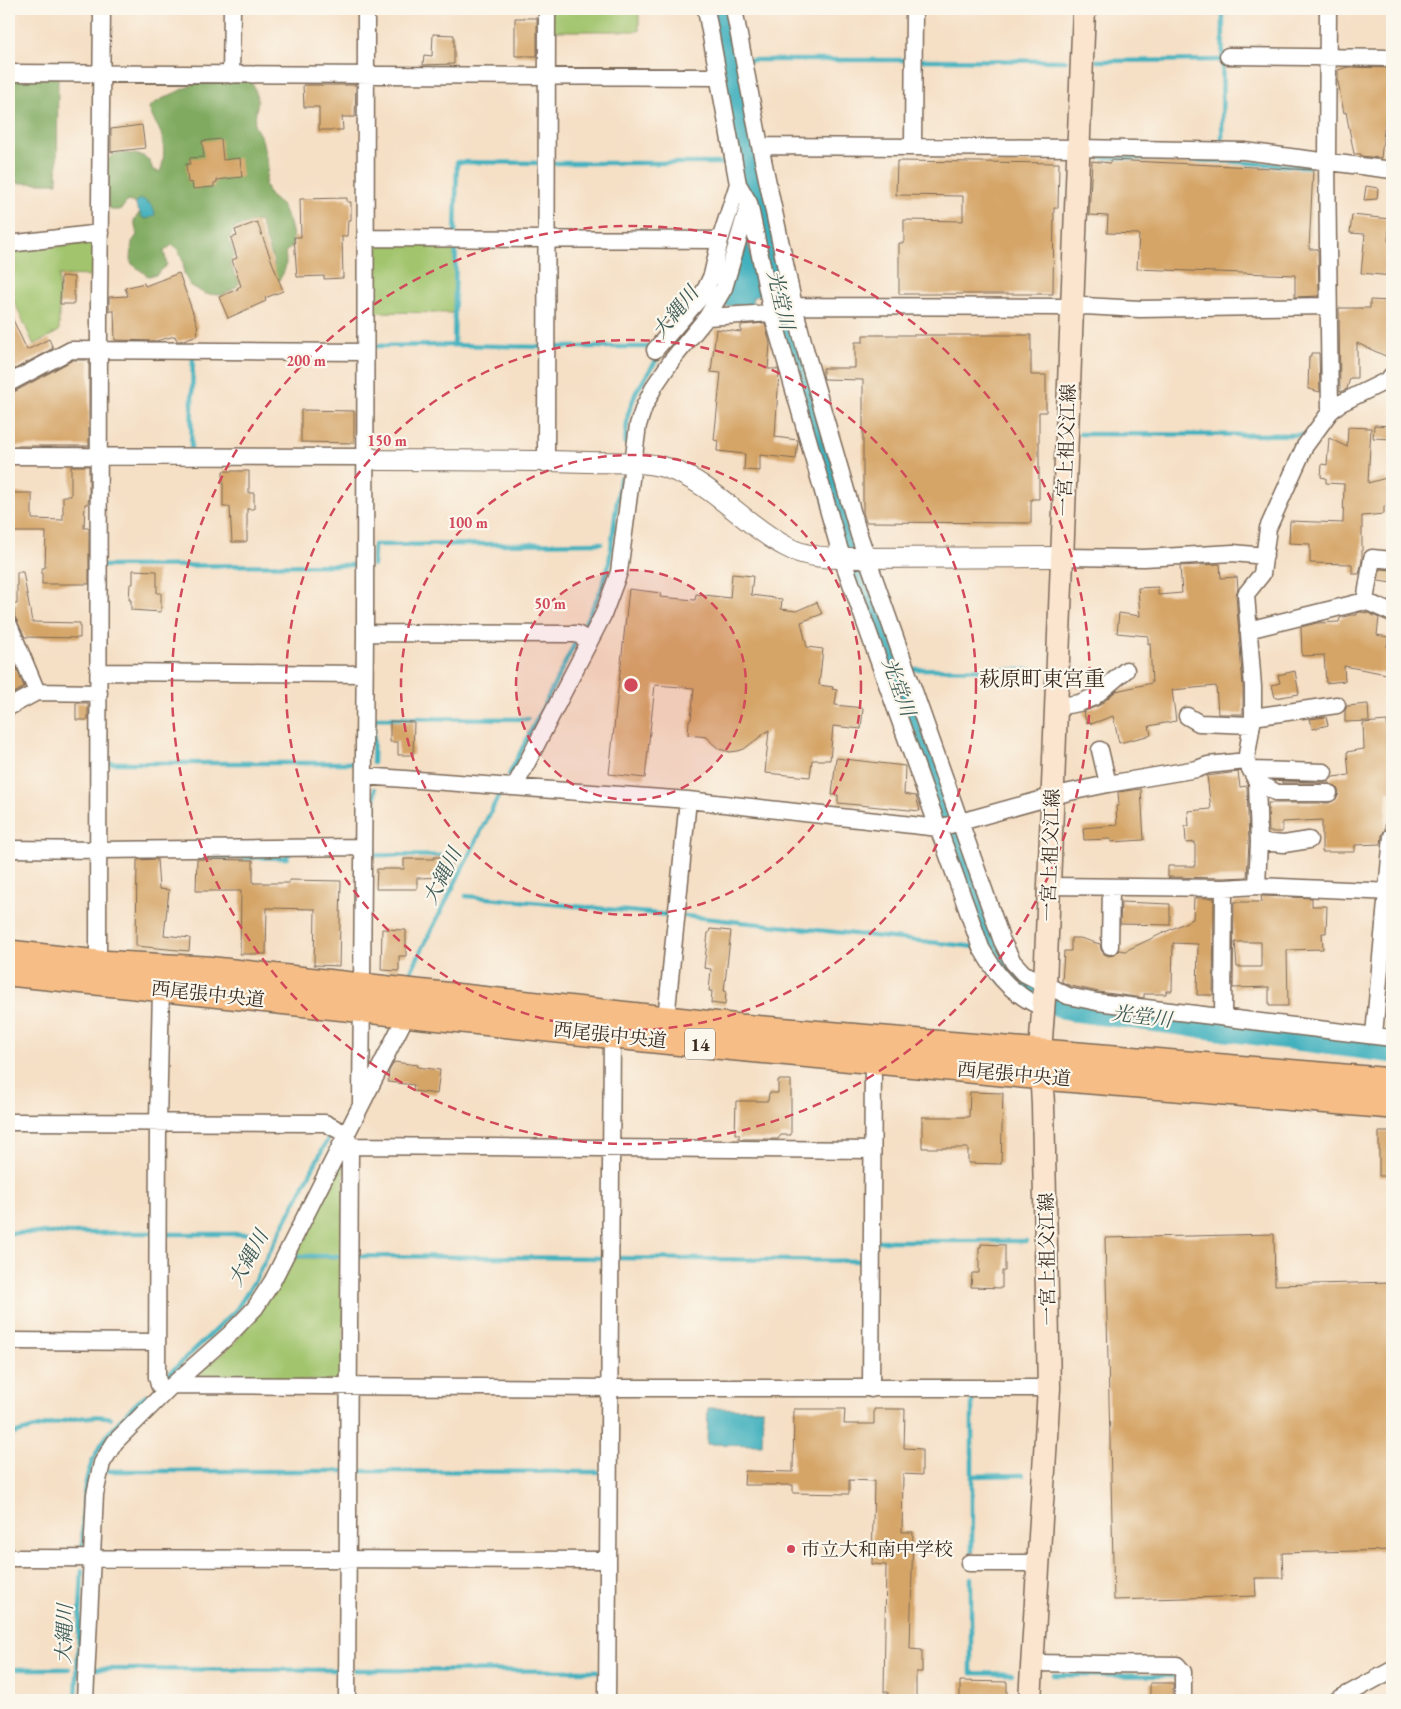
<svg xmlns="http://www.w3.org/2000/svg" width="1401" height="1709" font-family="'EB Garamond','Noto Serif JP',serif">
<rect width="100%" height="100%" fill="#fbf7ec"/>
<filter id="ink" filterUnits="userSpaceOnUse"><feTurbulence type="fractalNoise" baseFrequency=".02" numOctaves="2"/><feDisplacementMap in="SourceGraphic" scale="10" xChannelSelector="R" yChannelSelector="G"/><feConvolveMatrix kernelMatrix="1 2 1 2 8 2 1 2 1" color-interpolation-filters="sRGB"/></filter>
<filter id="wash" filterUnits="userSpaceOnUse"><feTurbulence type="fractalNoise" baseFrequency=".0096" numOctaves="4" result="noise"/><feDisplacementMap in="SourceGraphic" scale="20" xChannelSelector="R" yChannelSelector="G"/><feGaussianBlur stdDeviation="1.12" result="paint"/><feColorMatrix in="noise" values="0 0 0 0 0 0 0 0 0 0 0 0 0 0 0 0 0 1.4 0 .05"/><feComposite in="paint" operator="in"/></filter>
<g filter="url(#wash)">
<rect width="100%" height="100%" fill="#f5dfc5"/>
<path fill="#a1c46d" stroke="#6e7746" d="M551,9H639V31H551Z
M374,242H455L454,313L374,312Z
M89,243L96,247V276L59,275V331L34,345L9,290V252Z
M344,1150V1255H290Z
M288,1258H344L343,1381L193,1380L236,1341L257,1313Z"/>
<path fill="#80aa60" stroke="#5e6a3f" d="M9,76H58L57,183H9Z
M202,79L249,80L254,86L258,100L254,125L262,139L268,166L265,185L270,196L282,206L290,223L293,236L292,247L285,252C287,264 286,270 279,280L264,272L274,266V263L260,222L257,221L234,228L229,240L234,254L230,263L235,276L239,278V284L234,289L222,295L205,294L190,285L184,274L183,261L177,248L172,245L164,251L167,265L156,275L148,276L131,263L132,242L137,235L134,221L139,213L143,217L138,200L135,203L127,201C124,207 121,211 114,210L109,208L106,192L107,160L111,156L118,153L133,154L143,156L149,160L153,170L160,172C165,161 165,139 159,129C155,121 151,117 149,107C165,95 186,90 202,79Z"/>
<path fill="#42b1be" stroke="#3e6e6e" d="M141,199C148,201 155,207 155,215L147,219L143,218L137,208L135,203Z
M746,236L762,294L752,298L753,304L719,307Z
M708,1408L763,1409L762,1445L707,1444Z"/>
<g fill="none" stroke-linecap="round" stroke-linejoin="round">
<path stroke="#42b1be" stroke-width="4.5" d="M750,60H908
M918,60L1066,61
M1097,61L1225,60
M1222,147L1223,9
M1097,157L1222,161L1308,167
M551,163H728
M746,187L752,167
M455,234L457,162L542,163
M454,345L456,242
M374,346L454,345L541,347
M550,347H648
M1080,434L1309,435
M625,443L628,414L636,392L661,353
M191,448L193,356
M373,565L374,545L601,543
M104,566L357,565
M585,623L601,590L609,564L620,478
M911,669L1042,670
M103,763H354
M373,763L374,718L528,719
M509,775L576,641
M375,789L374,855L459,856
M214,857L287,858V854H290
M466,896L670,915
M685,916L976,947
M411,971L499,795
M9,1233H154
M162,1234H267
M875,1241H1026
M356,1254V1256L605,1258
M294,1256H345
M615,1258L865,1261
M167,1376L236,1310L254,1282L330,1135
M9,1435C34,1429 88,1411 111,1418
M104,1471H344
M355,1471L599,1472
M972,1476L1023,1475
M82,1550C83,1529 82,1508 85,1487C91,1447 117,1421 146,1395
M972,1551V1398
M971,1578V1673L1011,1674
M9,1669H69
M96,1669L342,1670
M354,1670L598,1671
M1053,1675L1174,1676
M76,1700L82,1570"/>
<path stroke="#42b1be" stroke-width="28" d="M720,9L784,318L821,442L839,509L879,632L942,800L992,943L1007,971L1021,982L1037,993L1070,1007L1392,1049"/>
</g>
<g id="blocks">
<path fill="#d5a568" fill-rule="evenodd" d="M515,18H537V56H515Z
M433,34L454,35V64L423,65L424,55L432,56Z
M1348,67L1392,68V112L1386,113L1381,158L1361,156V154H1354L1346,112L1344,113L1338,82V70Z
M303,85H356L355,117H342L343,130H319V107H304Z
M142,125L145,148L111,152V129Z
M221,139L223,160L240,158L242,177L217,180V182L214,183V187L193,189L192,182L188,183L186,164H190V158L204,157L202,141Z
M1111,160L1313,170L1309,249H1318L1319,296L1295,297V275L1137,269L1139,234L1107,233L1108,216L1089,215L1092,161L1110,163Z
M897,161L1059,163L1058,208H1054L1053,294H899V243H904V220L963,221V196L896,195Z
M1366,186L1378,188L1377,199L1364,200Z
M347,198V202H351V220H348L347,236H342L343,278L324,279V276L297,277L294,237H301L300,199Z
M1352,215L1390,219L1388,241L1392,242V276L1361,273L1365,234L1350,233Z
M257,222L283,291L265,298L266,301L228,318L219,297L238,289L237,288L241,286L232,260L237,258L231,238L237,236L235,230Z
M179,273L198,327H197L198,335L180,341H177L175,336L156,341L115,340L114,311H109V297L128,296L125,288L144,283L145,286Z
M61,276L74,277V304H60Z
M1370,300L1392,301V359L1357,343V378H1350L1347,389L1340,392L1339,308H1370Z
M9,311L27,350L49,339L53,348L13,370L9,362Z
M765,323L770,344L768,369H778L779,373L775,437L798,440L796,459L760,455V471L744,470L745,454L717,451L718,441L714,440L721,373L711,372L716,329L741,332V325Z
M863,335H1031V375H1046V412H1039V499H1031V523L866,522L863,512V380L824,379L823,374V368H855V342H863Z
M1311,353H1319L1320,392L1308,389L1309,356H1311Z
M73,360H89V446H9V393L14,392Z
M301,410L354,411V443L301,442Z
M1374,425L1392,426V439L1373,438Z
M1348,427L1371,428L1368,483L1386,478L1392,505L1384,506V514L1362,516V560L1359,574H1352V564L1310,563V544L1289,543L1290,521L1343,523L1344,484L1326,483V478L1321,477L1322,464L1327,465L1329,438L1347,447Z
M71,466H89V494L88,504H85L84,528H89V584H42V568H45L46,532H9V493H32V519L63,520V496H71Z
M223,471H249V493H254V509H247V541L245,542H232L230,507H223Z
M1220,564L1221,578L1237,577L1238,588L1236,595L1243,687V714H1218L1216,686L1172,690L1176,721L1149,726L1151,735L1119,743L1113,716L1091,724L1090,722L1087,723L1083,712L1100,705L1116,691L1152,683L1150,643L1148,644V636L1117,633L1119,613L1140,616L1138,588L1158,587V595L1182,593L1180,566Z
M1380,569L1392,570V583L1378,581Z
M133,570L157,571V593H161V612L131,610V600H129L130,584H133Z
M17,572H23L32,622L80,623V638L25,637L15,617L13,604H17Z
M732,574L753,576L751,595L782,599L781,609L796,611L817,602L822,614L801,622L807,647L823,649L819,685L833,687L832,689L837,690L835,705L863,708L861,729L833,726L830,760H812L810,777L765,773L769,730L744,749L738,751L730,752L719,749L712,743L707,737L688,735L689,720H691L694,688L655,685L645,778L609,774L629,589L661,593L660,597L695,600L696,594L730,598Z
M1360,612L1368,613L1379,618L1377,635L1388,637L1387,647L1392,648V675L1344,666L1345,681L1326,683L1324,655L1302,656L1301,627L1317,623L1339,622L1340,618L1351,615H1357V613Z
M9,650L24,687L9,696Z
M1295,671L1299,694L1275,698L1272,685L1280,683L1278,675Z
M76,703H88V720H76Z
M1368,704L1369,721L1345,722V711L1347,706Z
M1326,717L1328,725L1313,729L1310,719Z
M390,721L414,722L413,755H398V742H390Z
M1387,721L1392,791H1387L1385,829L1382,835L1381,844L1355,845V852H1322V820L1282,822V832H1269L1268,803H1329L1337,798L1339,793L1337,788L1329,783H1282V781L1324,782L1329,781L1333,777L1349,775L1347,752L1364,749L1363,723Z
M836,758L905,766L904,794L916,796L920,811L838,803V795H832Z
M1238,772L1240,787L1247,786L1249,842L1247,877L1224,878L1168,877V866H1195V842L1186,843L1185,826H1189L1188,811L1211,809L1207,776Z
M1141,789L1144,840L1111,842V839L1084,840L1083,828L1117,825L1116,806H1119L1118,792Z
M434,857H448V864H452L448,877L417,878V889H376L377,869H404V859H434Z
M157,859L159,889L169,890L164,935L190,938L189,951L136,946L137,860Z
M197,859L253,860V883H289V880L341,881L339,966L314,965L315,909L267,908L266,954H240L241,891H196Z
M1261,896L1312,898V906H1327L1326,933H1322L1323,949L1287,950L1288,1006H1269V987L1233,988L1234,902H1262ZM1235,942H1261V967H1237Z
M1194,898H1214L1213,995H1197L1198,944L1173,943L1172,991H1166V994H1144V998L1099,992L1071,986L1062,982L1064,951H1071V938H1080L1100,944L1101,950L1104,954L1109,956L1114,955L1119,950L1125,951L1193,919Z
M1121,902L1170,904V925L1120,924Z
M382,929L406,930V956H399V971L381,970Z
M710,929L731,931L724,991H726L725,1005L711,1003L712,991H709L711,969L704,968L708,933H709Z
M394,1062L418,1065L417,1067L440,1070L437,1094L413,1091L414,1085L388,1082L389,1071Z
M778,1080H791V1135H781L778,1139H739V1134H735L736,1101H768L769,1093H778Z
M970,1092L1003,1093L1001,1164L968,1163V1148H922V1117H969Z
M1379,1132H1392V1176H1379Z
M1274,1234L1275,1285L1392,1282V1550L1282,1553L1283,1578H1255L1256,1596L1114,1600L1105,1238Z
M981,1244L1005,1245V1271H1002V1288L971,1287L972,1273H979V1247H981Z
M794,1409H845L844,1424H874V1409H905L904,1448L922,1449V1475L903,1474L902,1532H913L910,1649L922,1650V1672H916V1700H888V1692H884L886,1565L872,1564L874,1481L849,1480V1494L793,1493V1485H744L745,1471L793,1472Z
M960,1681L1007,1682V1700H960Z
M1150,1683H1173V1700H1150Z"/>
</g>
</g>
<g filter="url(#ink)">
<use href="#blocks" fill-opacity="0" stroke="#7c6958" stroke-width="1"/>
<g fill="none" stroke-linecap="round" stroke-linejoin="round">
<defs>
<path id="minor" d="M734,9L760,146
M1328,9L1327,161L1330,412
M1228,56L1392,58
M9,73L718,77
M231,75L232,9
M913,146L914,9
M1392,170L1244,151L1078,148L760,146L794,306L805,349L859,535L1002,941L1013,962L1023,973L1068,996L1097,1002L1392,1038
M738,184L749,203L772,313L842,558L981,948C991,965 1002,983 1019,994C1026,1000 1035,1004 1043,1008
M365,238L720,240
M9,244L100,233
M707,317L772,313L794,306L1059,307L1084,306L1140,309L1328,306
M655,350L699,299L706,288L712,275L720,240L738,184L706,9
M9,383L71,350L365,352
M9,456L366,457
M546,461L547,9
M1062,557L1144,558L1233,553L1265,556
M1365,601L1372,558L1392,560
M9,625L37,692L9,707
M1248,630L1365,601L1392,613
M365,633L577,634L589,641
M99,672L364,674
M37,692L99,693
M1056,707L1079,703L1094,697L1126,670
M1187,716L1199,723L1252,725
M1253,717L1337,705
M1100,750L1108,784
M1251,770L1324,772
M364,776L688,800L939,828L1065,793L1108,784L1197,769L1208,765L1246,761
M1257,782L1277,793H1329
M515,786L603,615L619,572L638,425L644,407L655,385L672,360L707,317L724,288L749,203
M1259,842L1284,844L1309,840
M9,849L99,850L363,847
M1048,886L1224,888L1257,886L1392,892
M1257,886L1259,842L1257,782L1246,761L1253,717V687L1246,594L1262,574L1268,528L1305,446L1330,412L1339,404L1388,380L1392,375
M1110,946L1111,887
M98,963L99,302L102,9
M161,989L158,1122L157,1377L159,1385L167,1390
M1223,1017L1224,888
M666,1019L688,800
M1374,1035L1392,836
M361,1104L365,633L366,9
M9,1122L325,1123L346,1134L350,1146L872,1150
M9,1341L157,1342
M173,1385L609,1388H1049
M871,1389L873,1061
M9,1558L608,1560
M969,1563H1038
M1032,1663L1177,1665L1183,1672V1700
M85,1700L95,1494L102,1463L115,1442L167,1390L230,1334L255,1308L272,1282L407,1014
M347,1700L350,1146
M607,1700L612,1036
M1337,1700L1392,1670"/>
<path id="tertiary" d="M366,457L378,460C448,460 517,460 587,462C614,463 644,460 670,469C713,484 746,526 787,547C803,556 824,558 842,558L1062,557"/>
<path id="secondary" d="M1030,1700L1049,1388L1043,1105L1040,1052L1045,985L1084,9"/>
<path id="primary" d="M9,953L98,963L205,969L740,1027L1392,1081
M9,973L664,1041L1042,1077L1392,1106"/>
</defs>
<use href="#minor" stroke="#7c6958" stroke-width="19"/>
<use href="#tertiary" stroke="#7c6958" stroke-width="22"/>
<use href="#secondary" stroke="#7c6958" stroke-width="25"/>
<use href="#primary" stroke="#7c6958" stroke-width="28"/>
<use href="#minor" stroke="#fff" stroke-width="16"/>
<use href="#tertiary" stroke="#fff" stroke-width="20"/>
<use href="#secondary" stroke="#fbe5cf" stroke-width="22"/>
<use href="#primary" stroke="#f6be86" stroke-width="25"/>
</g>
</g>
<circle cx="631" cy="685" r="115" fill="#d1495b" fill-opacity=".12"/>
<g fill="none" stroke="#d1495b" stroke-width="2.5" stroke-dasharray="9 6">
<circle cx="631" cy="685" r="115"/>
<circle cx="631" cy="685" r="230"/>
<circle cx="631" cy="685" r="345"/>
<circle cx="631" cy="685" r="459"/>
</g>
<circle fill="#d1495b" stroke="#fbf7ec" stroke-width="2" cx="791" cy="1549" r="5"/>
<g text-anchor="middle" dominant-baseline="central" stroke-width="4.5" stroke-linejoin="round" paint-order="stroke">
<rect fill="#fbf7ec" stroke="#75685c" stroke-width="1" x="685" y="1028.5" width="30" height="31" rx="4"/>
<g font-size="18" font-weight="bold" fill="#3b2a1e">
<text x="700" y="1044">14</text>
</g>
<g font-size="19" fill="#3b2a1e" stroke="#fbf7ec">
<text transform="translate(1066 450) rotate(-88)">一宮上祖父江線</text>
<text transform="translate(1050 855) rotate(-88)">一宮上祖父江線</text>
<text transform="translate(208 994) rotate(6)">西尾張中央道</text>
<text transform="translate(610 1035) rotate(6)">西尾張中央道</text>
<text transform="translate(1014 1074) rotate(5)">西尾張中央道</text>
<text transform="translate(1047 1259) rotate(-91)">一宮上祖父江線</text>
</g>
<g font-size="19" fill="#3b2a1e" stroke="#fbf7ec" text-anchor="start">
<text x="801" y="1549">市立大和南中学校</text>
</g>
<g font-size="20" font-style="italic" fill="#3d5956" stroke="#fbf7ec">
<text transform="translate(781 300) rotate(77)">光堂川</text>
<text transform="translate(675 312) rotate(-51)">大縄川</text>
<text transform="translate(899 687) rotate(70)">光堂川</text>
<text transform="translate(442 876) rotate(-63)">大縄川</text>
<text transform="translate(1142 1016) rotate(7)">光堂川</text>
<text transform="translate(248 1258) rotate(-61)">大縄川</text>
<text transform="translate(64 1634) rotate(-88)">大縄川</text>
</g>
<g font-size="21" fill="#3b2a1e" stroke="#fbf7ec">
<text x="1042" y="678">萩原町東宮重</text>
</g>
</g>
<circle cx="631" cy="685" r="8" fill="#d1495b" stroke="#fbf7ec" stroke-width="2.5"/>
<g font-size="15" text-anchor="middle" font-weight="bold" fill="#d1495b" stroke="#fbf7ec" stroke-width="4.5" stroke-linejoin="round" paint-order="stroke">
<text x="306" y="366">200 m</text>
<text x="387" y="446">150 m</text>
<text x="468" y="528">100 m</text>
<text x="550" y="609">50 m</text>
</g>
<rect width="1401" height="1709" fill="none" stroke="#fbf7ec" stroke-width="30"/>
</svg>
